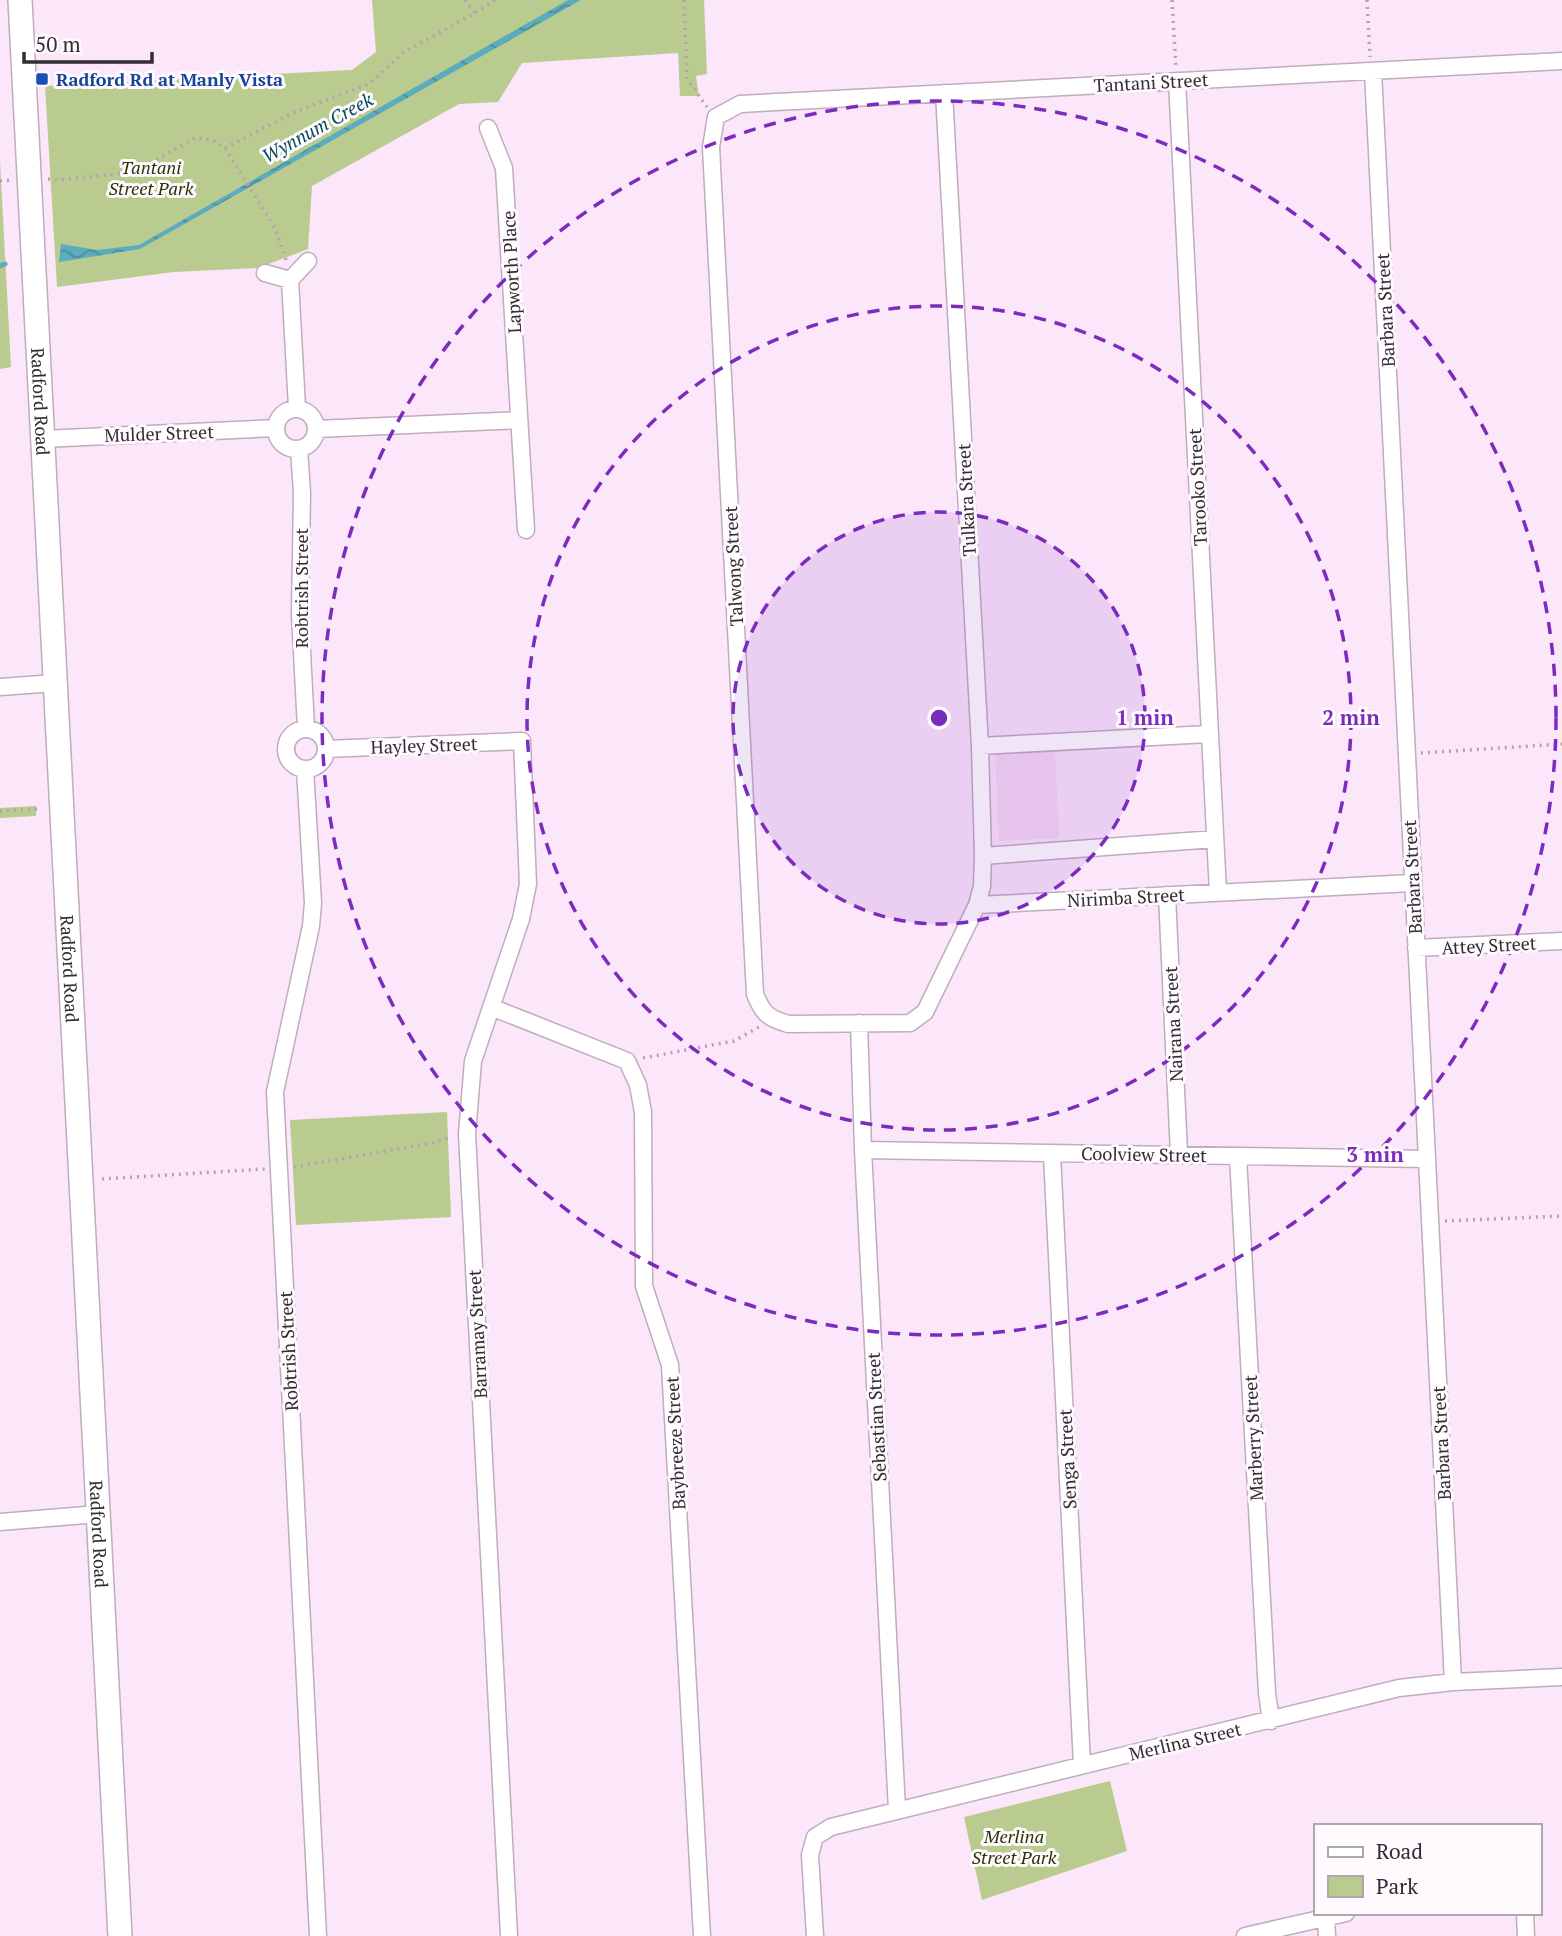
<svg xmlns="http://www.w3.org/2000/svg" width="1562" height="1936" font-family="'PT Serif',serif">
<defs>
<pattern id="water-waves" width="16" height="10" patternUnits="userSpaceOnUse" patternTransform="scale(1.75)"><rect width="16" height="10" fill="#5badbe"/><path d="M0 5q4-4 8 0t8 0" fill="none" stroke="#4c8d9b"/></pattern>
</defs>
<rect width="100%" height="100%" fill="#fbe6fa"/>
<path fill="#f4d9f2" d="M1055,748L1059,838L999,841L995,752Z"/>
<path fill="#b9cb8e" d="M372,0H704L707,74L696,76L699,96H680L678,53L522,63L498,102L459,104L312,186L308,249L258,268L174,272L57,287L45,86L352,70L376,52Z
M0,161L11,367L0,369Z
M36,806V816L0,818V808Z
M447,1112L451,1217L296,1225L290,1120Z
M1110,1781L1127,1851L982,1900L964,1817Z"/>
<path fill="url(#water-waves)" d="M568,0H581L140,249L59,262L61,244L97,250L139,245Z"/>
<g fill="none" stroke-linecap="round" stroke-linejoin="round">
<path stroke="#5badbe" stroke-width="5" d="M0,266L5,264"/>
<defs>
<path id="street" d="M1373,71L1453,1682
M1177,81L1218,893
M944,93L980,746L983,856L982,886L977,905L925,1012L910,1023L788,1024C768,1018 763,1014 755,994L711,147L716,117L740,104L1562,61
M488,128L504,168L526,530
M265,273L290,280L308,261
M290,280L297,408
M276 429a20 20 0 1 1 40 0a20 20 0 1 1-40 0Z
M316,429L519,420
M43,439L276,428
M299,449L302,493L300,614L306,728
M0,687L55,683
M286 749a20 20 0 1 1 40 0a20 20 0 1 1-40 0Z
M980,746L1209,734
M326,749L522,741L528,884L521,919L473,1061L467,1134L509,1936
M305,769L313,903L311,926L275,1092L318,1936
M983,856L1215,839
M1167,895L1179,1154
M977,905L1412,883
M1416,948L1562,941
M491,1007L627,1061L638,1085L643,1112L644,1286L670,1365L702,1936
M859,1023L863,1150L897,1810
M863,1150L1426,1159
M1052,1154L1082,1765
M1238,1156L1267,1693L1271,1721
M0,1522L98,1514
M1525,1913L1526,1936
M1326,1918L1327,1936
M815,1936L810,1855L815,1837L831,1827L1399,1688L1453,1682L1562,1677
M1245,1936L1346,1913"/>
<g id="secondary">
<path id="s1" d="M20,0L120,1936"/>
</g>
</defs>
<use href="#street" stroke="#c0acbf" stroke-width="19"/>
<use href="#secondary" stroke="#c0acbf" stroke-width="26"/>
<path stroke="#b3a3b2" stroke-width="3.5" stroke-dasharray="2 5" stroke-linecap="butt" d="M465,0L475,13
M684,0L687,79L707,107
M1172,0L1176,68
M1367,0L1370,57
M225,148L297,111L369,84L404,52L475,13L495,0
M48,179L57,180L135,172L195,138L212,140L225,148L275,228L286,260
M0,181L12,180
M1421,753L1562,744
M0,811L40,809
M643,1058L734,1041L759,1027
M294,1167L432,1143L451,1137
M102,1179L265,1169
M1445,1221L1562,1216"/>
<use href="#street" stroke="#fff" stroke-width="16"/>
<use href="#secondary" stroke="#fff" stroke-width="23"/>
</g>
<circle cx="939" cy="718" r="206" fill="#7b2cbf" fill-opacity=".12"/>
<g fill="none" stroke="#7b2cbf" stroke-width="3.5" stroke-dasharray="12 9">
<circle cx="939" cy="718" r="206"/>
<circle cx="939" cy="718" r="412"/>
<circle cx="939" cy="718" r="617"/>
</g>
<rect fill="#1a4fb4" stroke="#fefafe" stroke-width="2.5" x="35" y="72" width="14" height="14" rx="3.5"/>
<g text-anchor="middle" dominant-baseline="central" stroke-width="6" stroke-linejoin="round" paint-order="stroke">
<g font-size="18" font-weight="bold" fill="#164399" stroke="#fefafe" text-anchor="start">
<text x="56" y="79">Radford Rd at Manly Vista</text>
</g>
<g font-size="18" fill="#342c33" stroke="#fefafe">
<text transform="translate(1151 82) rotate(-3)">Tantani Street</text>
<text transform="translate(511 272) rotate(-93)">Lapworth Place</text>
<text transform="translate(1385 310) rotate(-93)">Barbara Street</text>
<text stroke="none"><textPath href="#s1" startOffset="402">Radford Road</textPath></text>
<text transform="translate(159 433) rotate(-2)">Mulder Street</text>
<text transform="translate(1197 487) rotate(-93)">Tarooko Street</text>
<text transform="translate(966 500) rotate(-93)">Tulkara Street</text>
<text transform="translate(733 566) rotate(-93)">Talwong Street</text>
<text transform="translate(301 588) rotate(-90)">Robtrish Street</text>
<text transform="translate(424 745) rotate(-2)">Hayley Street</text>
<text transform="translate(1412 877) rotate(-93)">Barbara Street</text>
<text transform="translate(1126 897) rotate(-3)">Nirimba Street</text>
<text transform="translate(1489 945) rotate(-3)">Attey Street</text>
<text stroke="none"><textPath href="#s1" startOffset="970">Radford Road</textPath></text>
<text transform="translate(1173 1024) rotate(-93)">Nairana Street</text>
<text transform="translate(1144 1154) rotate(1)">Coolview Street</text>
<text transform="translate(477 1334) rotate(-93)">Barramay Street</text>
<text transform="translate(288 1351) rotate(-93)">Robtrish Street</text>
<text transform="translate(876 1417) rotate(-93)">Sebastian Street</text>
<text transform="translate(1253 1438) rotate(-93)">Marberry Street</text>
<text transform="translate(675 1443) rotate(-93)">Baybreeze Street</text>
<text transform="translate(1441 1443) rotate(-93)">Barbara Street</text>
<text transform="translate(1067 1459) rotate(-93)">Senga Street</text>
<text stroke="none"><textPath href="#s1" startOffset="1536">Radford Road</textPath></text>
<text transform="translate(1185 1741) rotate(-13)">Merlina Street</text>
</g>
<g font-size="18" font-style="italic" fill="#293304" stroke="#fefafe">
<text x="151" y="167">Tantani<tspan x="151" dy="21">Street Park</tspan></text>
<text x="1014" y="1836">Merlina<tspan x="1014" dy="21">Street Park</tspan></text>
</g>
<g font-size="19" font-style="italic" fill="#004d59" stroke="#fefafe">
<text transform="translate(317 127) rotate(-29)">Wynnum Creek</text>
</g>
</g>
<circle cx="939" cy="718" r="10" fill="#7b2cbf" stroke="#fefafe" stroke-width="3.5"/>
<g font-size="21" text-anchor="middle" font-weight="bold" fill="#7b2cbf" stroke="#fefafe" stroke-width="6" stroke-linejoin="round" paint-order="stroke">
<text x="1145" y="725">1 min</text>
<text x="1351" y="725">2 min</text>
<text x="1375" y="1162">3 min</text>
</g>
<rect x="1314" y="1824" width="228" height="91" fill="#fefafe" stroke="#ada8ad" stroke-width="2"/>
<rect x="1328" y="1847" width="35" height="10" fill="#ffffff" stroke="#ada8ad" stroke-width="2"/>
<text x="1376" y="1859" font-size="21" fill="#342c33">Road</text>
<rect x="1328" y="1876" width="35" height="21" fill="#b9cb8e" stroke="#ada8ad" stroke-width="2"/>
<text x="1376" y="1894" font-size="21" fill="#342c33">Park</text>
<path d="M24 52v10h128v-10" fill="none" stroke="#342c33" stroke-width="3.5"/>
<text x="35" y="52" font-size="21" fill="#342c33" stroke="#fefafe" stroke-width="5" paint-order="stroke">50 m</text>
</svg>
